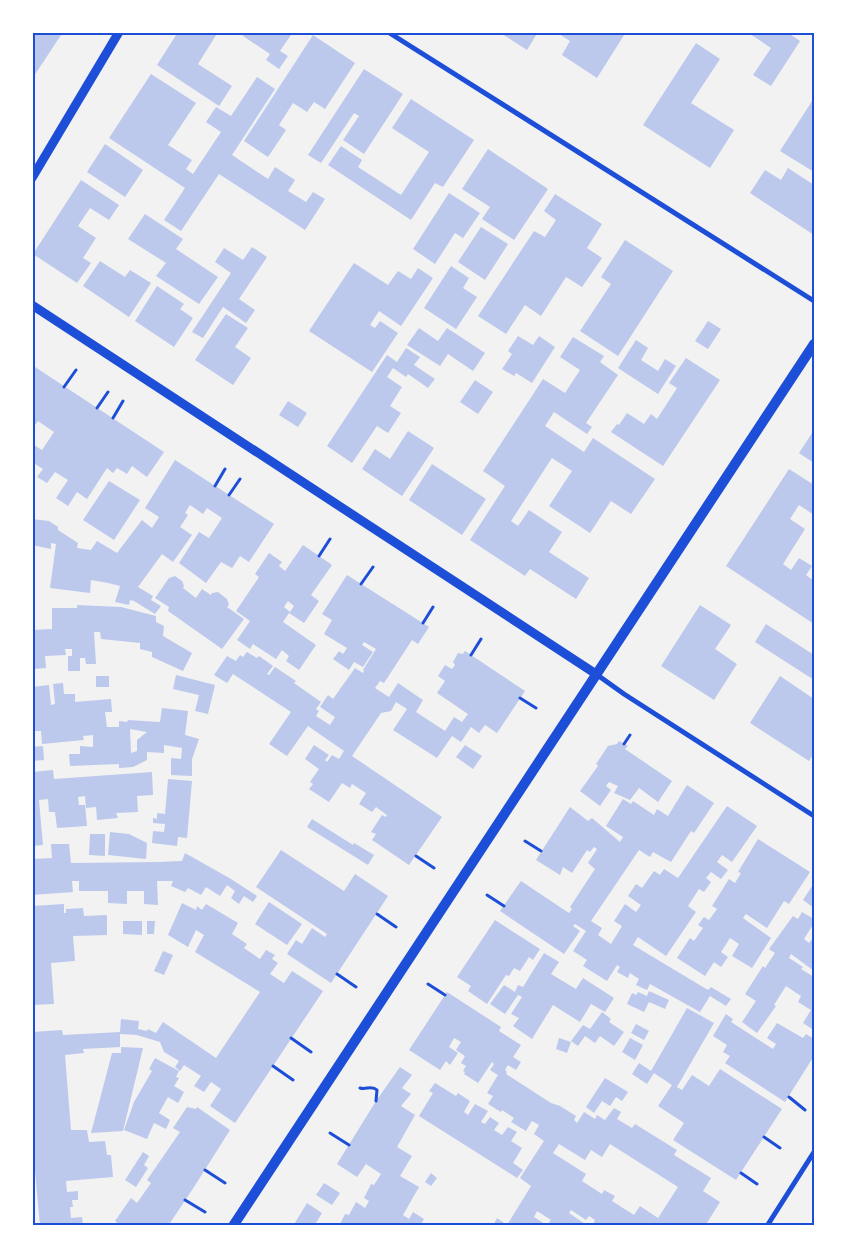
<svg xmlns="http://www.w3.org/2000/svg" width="847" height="1258" font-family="'Roboto Condensed',sans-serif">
<rect width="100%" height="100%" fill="#f2f2f2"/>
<path fill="#bdc9ec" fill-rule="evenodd" d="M32,32H63L32,79Z
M178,32H218L198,64L232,86L219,106L157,65Z
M246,32H293L280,51L288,56L279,69L266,60L270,54L243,36Z
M499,32H538L527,50Z
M556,32H626L597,78L562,55L570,41Z
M747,32H787L800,41L771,86L753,75L771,48Z
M313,35L355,63L325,109L314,102L307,112L293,103L279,125L286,130L268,157L244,141Z
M696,43L720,59L691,103L734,130L710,168L643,125Z
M364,69L403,94L364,154L343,140L359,116L354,113L321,163L308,155Z
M151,74L196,103L168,145L192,160L186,169L193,174L221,132L206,122L216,107L231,116L257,77L275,89L232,155L268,179L275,167L295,180L288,191L306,202L313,192L325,199L305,230L219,174L181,231L164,220L185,188L109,138Z
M814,98V172L780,151Z
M411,99L474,140L443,187L435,183L411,220L328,165L341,146L362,160L358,167L401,195L429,152L392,128Z
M105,144L143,170L125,197L87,172Z
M488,149L548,189L514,240L482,219L490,207L462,189Z
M788,168L814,185V235L750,193L765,170L781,180Z
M81,180L119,205L109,220L90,208L78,226L96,238L83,258L91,263L77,283L33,254Z
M449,193L480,213L463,238L455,233L435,264L413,249Z
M555,194L602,224L587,248L602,258L582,287L566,277L541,316L525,305L506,334L478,316L534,231L545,237L556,220L544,211Z
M145,214L183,239L176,249L218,277L199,304L156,276L166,263L128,239Z
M481,227L508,244L485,280L458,262Z
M625,240L673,271L618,356L580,331L611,284L601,277Z
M252,247L267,257L239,299L255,310L246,323L223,307L203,338L192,332L231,273L215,262L224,248L243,260Z
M100,261L125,277L130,270L151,283L129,317L83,286Z
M354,263L388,285L398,271L411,279L418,268L433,278L401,326L379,311L370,325L375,328L380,321L398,333L372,372L309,331Z
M451,266L469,278L463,288L477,297L456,329L424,308Z
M157,286L184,304L180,309L193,318L174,347L135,321Z
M226,314L248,328L235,347L251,358L233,385L195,360Z
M708,321L721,329L708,349L695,341Z
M419,328L438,341L447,328L485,353L473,371L448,354L440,366L407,345Z
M518,336L533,345L539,336L555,347L532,383L516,373L514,376L502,369L512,354L508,351Z
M573,337L604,356L600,362L618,375L586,423L592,427L587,434L554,412L545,426L584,452L593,438L655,479L631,514L611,501L590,533L549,506L572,471L552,458L511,521L518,526L529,510L562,532L549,552L589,578L576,599L530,569L525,576L470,540L505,486L483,471L543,379L565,393L580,370L560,357Z
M636,340L648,348L641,360L658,371L665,359L676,366L658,394L618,368Z
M406,348L420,357L414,365L435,379L428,388L408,374L406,377L393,368L387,377L402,387L390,406L401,413L388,433L377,426L352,463L327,446L387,355L397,362Z
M686,358L720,380L663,466L611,432L617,424L619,425L627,413L644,424L651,414L657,419L677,388L669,383Z
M32,365L164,452L147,477L132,466L127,474L117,468L113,473L107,468L87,499L77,492L68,506L56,498L68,480L55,472L47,483L37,477L43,469L32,462V444L42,450L54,432L38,421L32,429Z
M475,380L493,392L478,414L460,402Z
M288,401L307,413L298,427L279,415Z
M814,430V463L799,453Z
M408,431L434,448L402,496L362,469L375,449L390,459Z
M175,460L274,524L249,562L240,556L232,568L221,562L206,583L179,563L199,532L209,538L222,518L207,508L203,514L190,505L185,513L188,515L180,527L192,535L173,562L162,554L138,587L153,596L151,600L161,606L155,614L134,601L130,600L129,605L115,602L120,586L108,583L91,580L90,593L50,588L56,544L51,543V549L32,545V519L49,521L58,527V530L78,543L77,548L91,550L97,541L117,553L142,520L152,528L159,517L145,508Z
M432,464L486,499L462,535L409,500Z
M789,469L814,485V515L799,505L790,519L805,529L783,564L791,570L799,558L812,566L806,575L814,581V624L726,566Z
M109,481L140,500L114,540L83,520Z
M303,545L332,565L311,595L319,601L304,623L289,613L283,622L316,645L299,670L286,661L289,656L282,650L276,659L253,644L250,649L237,640L250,621L236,611L259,577L255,574L269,553L282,562L279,566L285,571ZM288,601L294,606L290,612L284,607Z
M347,575L429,627L418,644L412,640L384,683L380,681L375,688L389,697L398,683L423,700L416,712L445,731L454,717L462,722L468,714L437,693L445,681L438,676L445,665L452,669L455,665L453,662L458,653L463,654L465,651L525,691L497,733L485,725L479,733L471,727L461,742L452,736L437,758L393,730L407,709L396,702L391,711L381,713L352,756L442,817L409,865L372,840L376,834L371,832L382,815L386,817L387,815L376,807L372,812L359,804L366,793L352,784L350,788L342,783L329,802L309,789L313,784L310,782L319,769L305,759L314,745L329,755L325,760L327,762L332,755L339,759L344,751L308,726L287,756L269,744L291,712L233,674L227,683L214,675L227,656L236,661L240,655L243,657L247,652L257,658L259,656L273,666L267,674L269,675L275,667L296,681L294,683L321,702L316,709L319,711L316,716L330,725L335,717L320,707L328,695L333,699L355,668L363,673L364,671L363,670L376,649L364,642L362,645L373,652L363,667L354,662L349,670L333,659L339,651L343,654L347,648L324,634L332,620L322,614Z
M175,576L182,581L184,586L183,588L196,598L202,589L211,595L212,593L218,592L227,599L229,605L227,607L244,619L222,649L168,611L169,607L155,598L169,578Z
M77,605L121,607L156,616V622L164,626L163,636L192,653L183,671L152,657V652L140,649V643L101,639L100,632H94L96,664H86L85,658H80V671H68V656H72V649H65L66,655L45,656L46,668L32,669V630L52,629V608H77Z
M700,605L731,625L715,649L737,664L714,700L661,666Z
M766,624L814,655V680L755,642Z
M176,675L215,685L208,714L195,711L199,695L173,689Z
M96,676H109V687H96Z
M780,676L814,699V753L809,761L750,723Z
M63,683L64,694H75V702L111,699L112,712H105L107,727H119V721L127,722L128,720L160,722L162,708L188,711L185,735L199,739L192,759V776L171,775V758L181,759L182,748L164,745V753L147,752V760L133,767L119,768V764L70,766L69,754H80V746L93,747V735L83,736L84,740L42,744L41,731H32V687L49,685L51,705L55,704L53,684ZM130,729L147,732L137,740V751L131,753Z
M619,741L628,746L625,749L672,781L658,802L639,788L630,800L614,793L618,786L609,782L606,786L611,790L600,806L580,791L598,766L596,764L608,746L617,744Z
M465,745L482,756L473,769L456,757Z
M43,746L44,760L32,761V747Z
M53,770L54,779L152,772L153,795L137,796L138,812L116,813L118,818L97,820L96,807L86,808L85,796L78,797L79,805H85L87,826L57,828L55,812H49L48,799L39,800L43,845L32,846V772Z
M168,779L192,781L187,838L178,837L177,846L152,843L153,831L164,832L165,824L153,823V818L157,819V813L165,814Z
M687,785L714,803L694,833L691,831L671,862L653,852L650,857L639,850L591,921L602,928L598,935L611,944L622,926L614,921L625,904L636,912L641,905L628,896L636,884L642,888L654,871L660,875L664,869L678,878L727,806L757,826L732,862L722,855L717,862L728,870L721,879L711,872L706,878L711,882L704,892L699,889L688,906L696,912L666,956L638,937L633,945L708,990L711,987L731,999L726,1006L710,996L700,1012L650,984L647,990L636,985L639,979L630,973L628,978L617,972L620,967L617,965L607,981L583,966L587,960L573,951L586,931L575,924L573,926L580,931L564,954L500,911L521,881L569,913L572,909L570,907L595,869L588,863L597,849L594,847L590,852L587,850L572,873L563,867L560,875L536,860L570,807L588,821L592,818L620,842L623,837L606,826L623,799L631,804L633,801L654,815L657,809L668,816Z
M312,819L353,845L354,843L374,855L368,865L307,827Z
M110,832L129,834L147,843L146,859L108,855Z
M90,834H105V856L89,855Z
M758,839L810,872L789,904L784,901L767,928L746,914L743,918L771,938L752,968L732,956L739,944L730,938L721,952L728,957L721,967L714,962L705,976L677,958L690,938L694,941L703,928L698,925L704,917L709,920L717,909L712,906L729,879L735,883L741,873L738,872Z
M51,844H69L71,863L157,862L182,861L185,853L231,879L257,896L253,902L244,896L239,904L231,898L235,891L227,885L220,896L206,887L201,895L188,888L185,892L171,886L173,881H157L158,905L144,904V891H127V904L108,903V891H79V881H72L73,892L32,895V859L52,858Z
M281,850L344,891L355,874L388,896L331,983L287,954L296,940L302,944L312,928L325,937L327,934L256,887Z
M814,883V908L803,900Z
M269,902L302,924L287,945L255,924Z
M182,903L196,910L197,906L202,910L206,904L238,923L232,934L247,944L244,948L260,959L266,950L275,955L272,959L278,963L270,974L284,983L292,971L323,991L235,1123L210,1106L221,1089L211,1082L204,1092L194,1086L201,1076L184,1065L180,1071L175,1067L179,1061L164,1052L160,1042L137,1035L120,1034V1047L83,1049L84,1053L65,1055L71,1130H87L89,1142L105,1141L107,1155H111L113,1177L66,1181L67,1192L78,1191V1200H72L73,1207H70L71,1218L82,1217L83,1226H40L32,1137V1032L62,1030L63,1035L120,1032L121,1019L139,1021L138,1029L147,1031L148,1029L156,1033L163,1022L216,1058L260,992L195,952L204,935L196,930L188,947L168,935Z
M64,904V913H66V909L83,908L84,916L107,915V935L73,936L75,961L51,963L54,1004L32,1005V906Z
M802,912L814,919V923L804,939L809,943L814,937V971L791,954L789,958L803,967L801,969L814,977V1025L812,1029L803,1023L811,1010L798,1002L801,996L786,986L774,1005L776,1006L757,1033L742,1022L756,1001L745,994L763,966L765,968L775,953L769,949L793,916L798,919Z
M495,920L540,949L533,960L529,957L520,971L514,968L509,976L506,975L487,1004L468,991L471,986L457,977Z
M123,921H142V935L123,934Z
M147,921H155L154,934H147Z
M163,951L173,955L164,975L154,971Z
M544,953L559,962L551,974L576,989L583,978L614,998L605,1012L591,1004L580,1022L553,1005L532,1039L513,1026L519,1018L511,1014L522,997L518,995L505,1014L490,1004L504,985L515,992L518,985L523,987Z
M649,991L669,1000L665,1009L649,1002L644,1012L627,1004L632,993L636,995L638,992L647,996Z
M447,992L501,1027L499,1031L521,1045L513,1057L521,1062L516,1070L508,1065L505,1070L507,1072L506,1074L551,1103L560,1106L576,1116L574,1120L577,1123L584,1112L595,1119L597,1115L605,1120L614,1108L621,1112L617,1119L632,1128L635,1124L677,1150L674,1155L711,1178L703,1191L720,1202L705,1226H592L595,1220L589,1216L586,1220L571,1210L569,1213L588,1226H555L549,1222L551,1220L537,1211L534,1217L545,1224L544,1226H493L497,1218L507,1225L531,1186L520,1178L544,1141L534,1134L539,1125L532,1121L526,1131L511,1122L514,1118L502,1110L501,1112L488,1104L493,1096L487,1093L498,1075L490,1070L494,1064L492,1062L478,1083L464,1074L465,1072L463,1071L466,1066L461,1063L465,1056L456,1050L461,1042L454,1038L449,1047L458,1053L450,1065L446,1061L440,1070L409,1050ZM559,1144L585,1160L591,1150L602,1157L610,1144L678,1187L658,1218L640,1206L634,1215L612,1201L615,1196L604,1190L602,1194L582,1181L586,1174L553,1153Z
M687,1008L714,1023L677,1087L682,1090L692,1075L709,1086L720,1069L782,1109L736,1180L673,1140L684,1123L658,1106L672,1085L654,1073L647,1084L632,1074L639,1063L651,1071Z
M602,1012L611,1019L609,1022L624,1032L614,1046L600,1036L595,1043L585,1036L578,1046L571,1041L583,1025L590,1029Z
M726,1014L733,1019L731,1022L773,1049L776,1044L767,1038L777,1023L803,1038L806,1034L814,1039V1056L785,1102L725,1063L730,1056L723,1052L727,1045L713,1036Z
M636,1024L649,1031L644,1040L631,1033Z
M559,1038L571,1042L567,1053L556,1049Z
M630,1038L643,1045L635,1060L622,1052Z
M121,1047L143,1048L123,1131L91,1133L112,1053H121Z
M155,1058L179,1071L176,1077L179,1078L174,1086L184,1092L178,1103L168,1097L159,1113L170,1120L166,1129L154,1123L147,1139L124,1130L134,1102L152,1071L149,1069Z
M400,1067L412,1075L402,1088L411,1094L401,1106L415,1115L397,1147L412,1156L400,1176L419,1187L403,1215L409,1219L413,1212L424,1219L420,1226H339L345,1214L349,1215L356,1202L365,1208L369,1201L364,1198L371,1184L374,1185L381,1174L366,1164L357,1177L337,1164L376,1101Z
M605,1078L628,1092L622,1101L616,1097L610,1106L602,1101L594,1113L586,1107Z
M435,1083L456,1096L458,1093L470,1101L464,1112L468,1115L475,1104L488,1111L481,1122L485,1124L490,1117L499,1123L494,1130L502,1135L508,1127L517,1132L511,1141L522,1148L513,1163L523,1170L517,1178L419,1116L433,1093L429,1091Z
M187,1107L196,1109L197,1107L230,1130L194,1187L168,1226H121L115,1221L131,1198L137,1203L151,1183L147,1180L180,1132L173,1128Z
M143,1152L149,1156L144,1165L148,1168L136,1187L125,1180Z
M431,1173L437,1178L431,1186L425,1182Z
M324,1183L340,1193L332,1205L316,1195Z
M307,1203L322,1213L314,1226H293Z"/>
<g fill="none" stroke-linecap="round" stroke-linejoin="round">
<path stroke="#1d4ed8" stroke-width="3" d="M64,387L76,370
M97,408L108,392
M113,418L123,401
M215,486L225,469
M229,495L240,479
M319,556L330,539
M361,584L373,567
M423,623L433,607
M471,655L481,639
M520,698L536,708
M624,744L630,735
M525,841L541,851
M416,856L434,868
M487,895L504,906
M377,914L396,927
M337,974L356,987
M428,984L445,995
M291,1038L311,1052
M273,1066L293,1080
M360,1088C366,1090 372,1085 377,1090L376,1101
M789,1097L805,1110
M330,1133L349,1145
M764,1137L780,1148
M32,1144H33
M205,1170L225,1183
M741,1173L757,1184
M185,1200L205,1212"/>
<path stroke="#1d4ed8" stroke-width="5" d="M388,32L814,301
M596,674L624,694L814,816
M767,1226L814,1152"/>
<path stroke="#1d4ed8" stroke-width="9" d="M32,178L119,32
M32,305L596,674"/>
<path stroke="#1d4ed8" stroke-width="10" d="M233,1226L814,344"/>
</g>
<rect width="847" height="1258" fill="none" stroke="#ffffff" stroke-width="68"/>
<rect x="34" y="34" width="779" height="1190" fill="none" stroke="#1d4ed8" stroke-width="2"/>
</svg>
